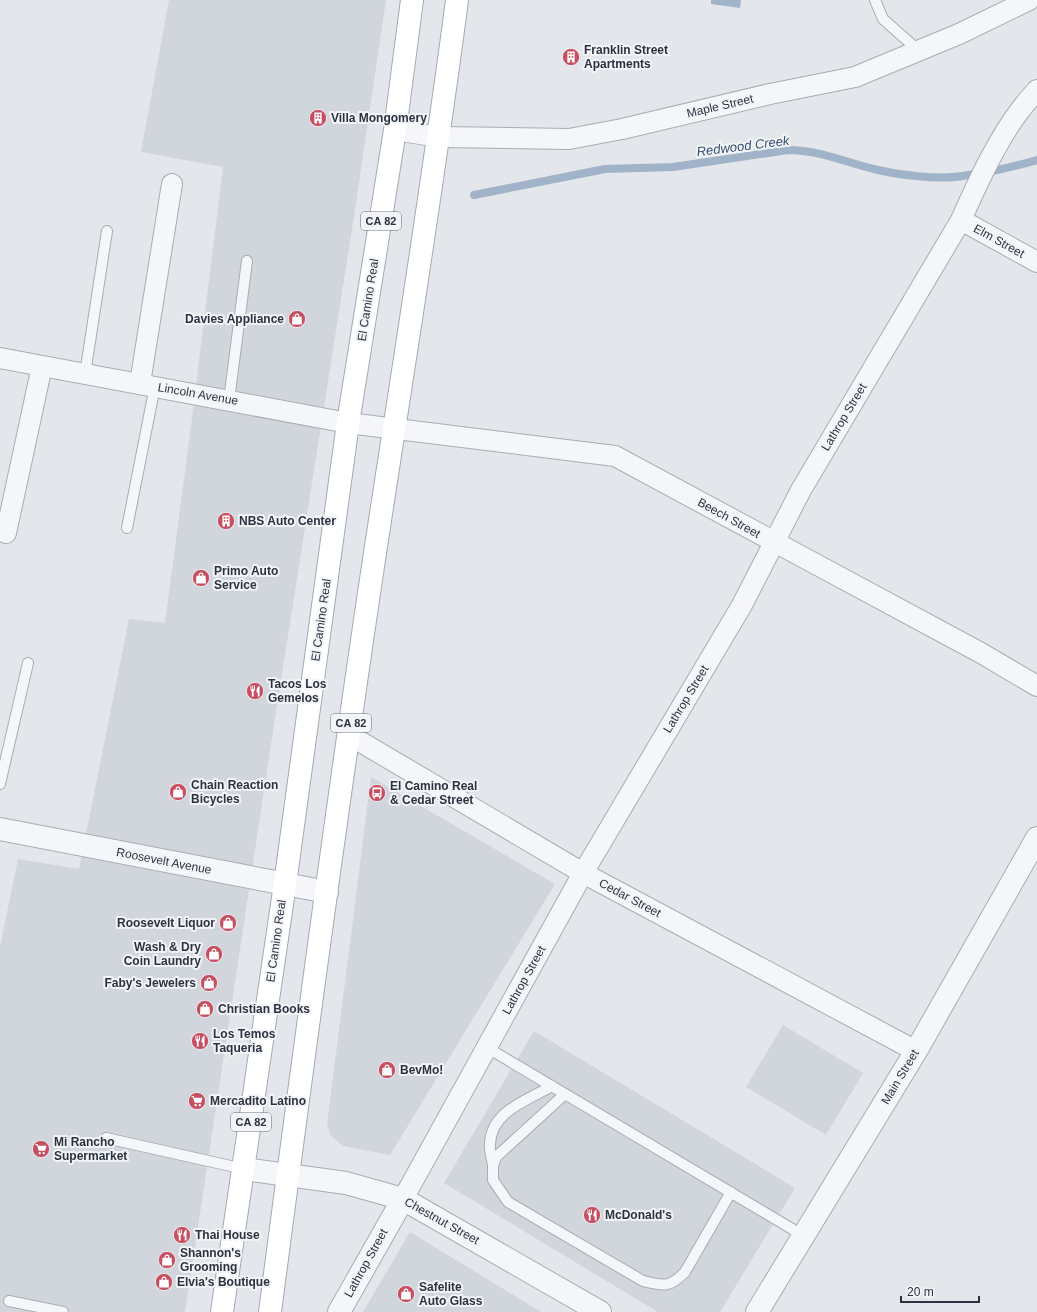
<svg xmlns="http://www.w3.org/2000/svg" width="1037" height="1312" font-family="Helvetica,sans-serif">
<rect width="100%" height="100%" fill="#e3e6ea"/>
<path fill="#d1d5dc" d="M169,0H386L354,216L273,731L185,1312H0V947L18,859L79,869L129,619L165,623L191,426L223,167L141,152Z
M371,777L555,884L390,1155L343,1146L331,1136L327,1125Z
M783,1025L863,1073L826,1135L746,1087Z
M534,1031L795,1188L720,1312H658L444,1183Z
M410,1232L541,1312H363Z"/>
<path fill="#a0b3c8" d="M711,0H741L740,8L711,4Z"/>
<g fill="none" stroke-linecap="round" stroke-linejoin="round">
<path stroke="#a0b3c8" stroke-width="8" d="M474,195L605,169L673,167L788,150C818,150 845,162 874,169C897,175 939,180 962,176C987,173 1013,167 1037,160"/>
<defs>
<path id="service" d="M875,0L883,19L919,51
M85,374L107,231
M229,400L247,261
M127,528L155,386
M0,784L28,663
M486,1047L804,1236
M565,1094L496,1157L493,1166V1180L508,1202L643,1281C663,1286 670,1288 685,1272L731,1192
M106,1138L244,1169
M493,1165C492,1158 489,1150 490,1144C491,1111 528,1100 552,1086
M9,1301L63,1312"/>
<path id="minor" d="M395,130L439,137L569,139L622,129L770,94L855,77L959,34L1029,0
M961,220L1037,262
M0,358L348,423L615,456L981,653L1037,686
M140,383L172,184
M6,533L42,366
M349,735L583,873L916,1051
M403,1199L583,873L742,605L801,490L961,220C977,184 997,140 1021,109C1026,102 1032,96 1037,90"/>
<path id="tertiary" d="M0,829L327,892
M244,1169L346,1183L403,1199L600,1312
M339,1312L403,1199
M757,1312L916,1051L1037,838"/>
<path id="primary" d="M222,1312L285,884L348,423L395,130L412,0
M270,1312C303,1059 337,806 375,553C403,369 433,185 457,0"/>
</defs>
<use href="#service" stroke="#a8adb4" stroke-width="12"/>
<use href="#minor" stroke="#a8adb4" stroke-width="22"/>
<use href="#tertiary" stroke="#a8adb4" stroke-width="24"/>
<use href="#primary" stroke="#a3aab5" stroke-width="24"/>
<use href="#service" stroke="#f5f6f9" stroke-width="10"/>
<use href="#minor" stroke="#f5f6f9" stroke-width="20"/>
<use href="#tertiary" stroke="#f5f6f9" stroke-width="22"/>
<use href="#primary" stroke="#fff" stroke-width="22"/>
</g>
<defs>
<symbol id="building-disc" viewBox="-11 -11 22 22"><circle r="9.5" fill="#c74f62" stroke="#f2f4f7"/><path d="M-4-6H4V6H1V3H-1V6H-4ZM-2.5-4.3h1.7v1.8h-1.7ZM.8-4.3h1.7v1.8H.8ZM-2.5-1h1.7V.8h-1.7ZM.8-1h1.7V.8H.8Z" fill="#fff"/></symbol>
<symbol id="shop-disc" viewBox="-11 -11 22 22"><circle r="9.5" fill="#c74f62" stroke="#f2f4f7"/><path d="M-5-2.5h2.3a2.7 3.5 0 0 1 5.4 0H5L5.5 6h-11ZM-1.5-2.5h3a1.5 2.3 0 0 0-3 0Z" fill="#fff"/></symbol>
<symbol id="restaurant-disc" viewBox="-11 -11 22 22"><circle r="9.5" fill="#c74f62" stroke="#f2f4f7"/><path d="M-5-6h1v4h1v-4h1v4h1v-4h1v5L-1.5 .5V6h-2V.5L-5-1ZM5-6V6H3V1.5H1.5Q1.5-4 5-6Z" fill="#fff"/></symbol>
<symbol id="bus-disc" viewBox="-11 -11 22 22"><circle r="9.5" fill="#c74f62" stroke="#f2f4f7"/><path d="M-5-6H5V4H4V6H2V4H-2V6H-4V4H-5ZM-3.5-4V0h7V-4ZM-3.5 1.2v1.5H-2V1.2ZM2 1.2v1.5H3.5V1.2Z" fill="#fff"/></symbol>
<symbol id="supermarket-disc" viewBox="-11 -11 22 22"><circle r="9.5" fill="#c74f62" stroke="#f2f4f7"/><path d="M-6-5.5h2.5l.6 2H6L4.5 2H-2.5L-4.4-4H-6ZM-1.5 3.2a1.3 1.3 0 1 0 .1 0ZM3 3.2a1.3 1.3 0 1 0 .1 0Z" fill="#fff"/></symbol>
</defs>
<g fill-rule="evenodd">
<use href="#building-disc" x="561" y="47" width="20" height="20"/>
<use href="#building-disc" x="308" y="108" width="20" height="20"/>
<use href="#shop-disc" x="287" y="309" width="20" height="20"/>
<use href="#building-disc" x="216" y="511" width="20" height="20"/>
<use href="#shop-disc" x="191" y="568" width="20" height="20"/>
<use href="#restaurant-disc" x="245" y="681" width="20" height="20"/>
<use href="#shop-disc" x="168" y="782" width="20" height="20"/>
<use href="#bus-disc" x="367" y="783" width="20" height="20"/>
<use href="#shop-disc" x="218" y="913" width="20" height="20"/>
<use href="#shop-disc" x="204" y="944" width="20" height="20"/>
<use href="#shop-disc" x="199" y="973" width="20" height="20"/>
<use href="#shop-disc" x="195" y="999" width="20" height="20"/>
<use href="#restaurant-disc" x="190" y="1031" width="20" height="20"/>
<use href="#shop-disc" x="377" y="1060" width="20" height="20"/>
<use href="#supermarket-disc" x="187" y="1091" width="20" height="20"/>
<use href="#supermarket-disc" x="31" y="1139" width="20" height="20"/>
<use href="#restaurant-disc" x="582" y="1205" width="20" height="20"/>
<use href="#restaurant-disc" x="172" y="1225" width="20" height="20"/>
<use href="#shop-disc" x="157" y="1250" width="20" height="20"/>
<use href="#shop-disc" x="154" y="1272" width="20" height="20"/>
<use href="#shop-disc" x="396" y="1284" width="20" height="20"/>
</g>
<g text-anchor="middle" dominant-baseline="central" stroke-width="4" stroke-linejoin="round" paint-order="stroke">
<g fill="#f2f4f7" stroke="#676d78" stroke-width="1">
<rect x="361" y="212" width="40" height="18" rx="3"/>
<rect x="331" y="714" width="40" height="18" rx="3"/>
<rect x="231" y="1113" width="40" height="18" rx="3"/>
</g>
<g font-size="11" font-weight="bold" fill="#2b3341">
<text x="381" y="221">CA 82</text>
<text x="351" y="723">CA 82</text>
<text x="251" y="1122">CA 82</text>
</g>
<g font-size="12" font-weight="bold" fill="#2b3341" stroke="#f2f4f7" text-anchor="start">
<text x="584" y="50">Franklin Street<tspan x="584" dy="14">Apartments</tspan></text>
<text x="331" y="118">Villa Mongomery</text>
<text x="284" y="319" text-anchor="end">Davies Appliance</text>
<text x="239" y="521">NBS Auto Center</text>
<text x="214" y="571">Primo Auto<tspan x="214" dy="14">Service</tspan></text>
<text x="268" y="684">Tacos Los<tspan x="268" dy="14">Gemelos</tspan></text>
<text x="191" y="785">Chain Reaction<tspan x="191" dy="14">Bicycles</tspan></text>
<text x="390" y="786">El Camino Real<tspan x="390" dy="14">&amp; Cedar Street</tspan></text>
<text x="215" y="923" text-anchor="end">Roosevelt Liquor</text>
<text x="201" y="947" text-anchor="end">Wash &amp; Dry<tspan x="201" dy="14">Coin Laundry</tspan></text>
<text x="196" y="983" text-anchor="end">Faby's Jewelers</text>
<text x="218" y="1009">Christian Books</text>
<text x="213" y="1034">Los Temos<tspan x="213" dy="14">Taqueria</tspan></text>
<text x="400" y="1070">BevMo!</text>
<text x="210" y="1101">Mercadito Latino</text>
<text x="54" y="1142">Mi Rancho<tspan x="54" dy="14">Supermarket</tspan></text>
<text x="605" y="1215">McDonald's</text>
<text x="195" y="1235">Thai House</text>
<text x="180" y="1253">Shannon's<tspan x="180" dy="14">Grooming</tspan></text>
<text x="177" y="1282">Elvia's Boutique</text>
<text x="419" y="1287">Safelite<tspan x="419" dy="14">Auto Glass</tspan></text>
</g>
<g font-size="12" fill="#2b3341" stroke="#f2f4f7">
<text transform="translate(720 106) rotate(-13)">Maple Street</text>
<text transform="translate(999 241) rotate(29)">Elm Street</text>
<text transform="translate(368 300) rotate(-81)">El Camino Real</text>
<text transform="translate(198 394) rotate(10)">Lincoln Avenue</text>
<text transform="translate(844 417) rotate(-59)">Lathrop Street</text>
<text transform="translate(729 518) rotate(29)">Beech Street</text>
<text transform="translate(321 620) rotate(-82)">El Camino Real</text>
<text transform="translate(686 699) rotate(-59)">Lathrop Street</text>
<text transform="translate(164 861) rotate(11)">Roosevelt Avenue</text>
<text transform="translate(630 898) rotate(28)">Cedar Street</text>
<text transform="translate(276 941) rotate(-82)">El Camino Real</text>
<text transform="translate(524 980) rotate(-61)">Lathrop Street</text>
<text transform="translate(900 1077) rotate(-59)">Main Street</text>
<text transform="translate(442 1221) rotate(29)">Chestnut Street</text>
<text transform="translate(366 1263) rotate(-61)">Lathrop Street</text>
</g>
<g font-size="13" font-style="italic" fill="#385273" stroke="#f2f4f7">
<text transform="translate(743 146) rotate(-7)">Redwood Creek</text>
</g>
</g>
<path d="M901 1296v6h78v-6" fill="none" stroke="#2b3341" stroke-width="2"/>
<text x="907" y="1296" font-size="12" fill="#2b3341" stroke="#f2f4f7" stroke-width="3" paint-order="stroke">20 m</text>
</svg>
